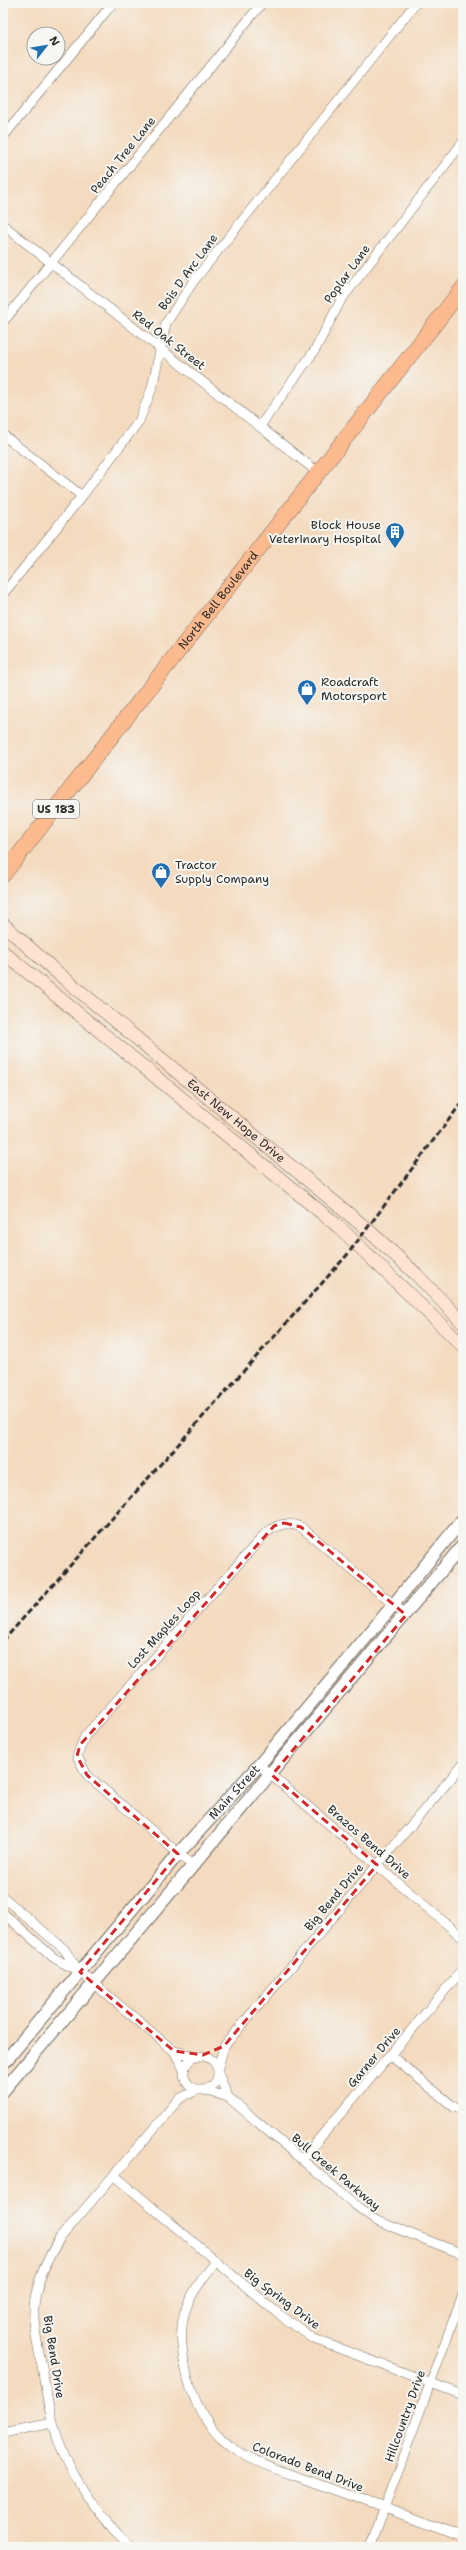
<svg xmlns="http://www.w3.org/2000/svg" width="466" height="2550" font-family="'Shantell Sans',sans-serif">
<rect width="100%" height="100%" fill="#f6f6f2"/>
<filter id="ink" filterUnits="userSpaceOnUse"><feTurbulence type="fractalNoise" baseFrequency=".025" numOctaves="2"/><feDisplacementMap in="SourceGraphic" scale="8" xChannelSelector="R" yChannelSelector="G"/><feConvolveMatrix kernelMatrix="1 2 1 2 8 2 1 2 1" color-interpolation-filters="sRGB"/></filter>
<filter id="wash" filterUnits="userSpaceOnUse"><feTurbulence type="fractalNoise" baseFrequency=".012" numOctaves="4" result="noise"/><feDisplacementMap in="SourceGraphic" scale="16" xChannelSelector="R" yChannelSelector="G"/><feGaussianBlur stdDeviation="0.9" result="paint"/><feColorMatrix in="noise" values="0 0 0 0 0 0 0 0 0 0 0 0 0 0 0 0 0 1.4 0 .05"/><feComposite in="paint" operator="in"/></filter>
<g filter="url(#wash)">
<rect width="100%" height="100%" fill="#f4dabe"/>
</g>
<g filter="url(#ink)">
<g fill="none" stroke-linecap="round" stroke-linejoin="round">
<defs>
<path id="minor" d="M3,137L113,3
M3,225L320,474
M3,322L262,3
M260,426L315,350L341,300L463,142
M3,435L82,496
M3,594L82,496L139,421L152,388L166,323L193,282L416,3
M259,1765L463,1938
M192,1865L87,1775L77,1756L85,1736L266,1533C278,1524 287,1521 301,1527L406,1615
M3,1897L64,1949L78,1970
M3,1913L54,1958L80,1972L174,2051L184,2070
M174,2051L196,2056
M390,2055L454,2107L463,2110
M184 2073a17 17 0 1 1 34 0a17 17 0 1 1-34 0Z
M218,2068L224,2046L463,1764
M218,2073L228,2097
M204,2090L228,2097L354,2204L377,2221L463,2254
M302,2159L463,1969
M114,2175L276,2312L314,2339L463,2395
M216,2262C186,2297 175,2319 185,2366C191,2396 204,2426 230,2446C255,2464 287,2472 315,2483C365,2501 414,2518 463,2537
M3,2433L53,2423
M132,2547C96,2517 65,2468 53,2423C47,2404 45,2385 42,2366C38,2348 33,2327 34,2309C35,2283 47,2259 60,2238L179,2099L197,2090
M370,2547L463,2294"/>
<g id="tertiary">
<path id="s1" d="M3,2064L178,1854L259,1765L394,1604L463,1519"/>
<path d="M3,2091L463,1545"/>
</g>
<g id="secondary">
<path id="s2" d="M3,924L53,969L368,1230L417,1275L463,1323"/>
<path d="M3,952L339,1227L463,1346"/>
</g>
<g id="primary">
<path id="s3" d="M3,875L463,288"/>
</g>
</defs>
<use href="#minor" stroke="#71685e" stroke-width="10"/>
<use href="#tertiary" stroke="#71685e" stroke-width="14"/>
<use href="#secondary" stroke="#71685e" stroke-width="14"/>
<use href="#primary" stroke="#71685e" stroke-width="16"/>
<use href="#minor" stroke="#fff" stroke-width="9"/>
<use href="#tertiary" stroke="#fff" stroke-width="12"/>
<use href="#secondary" stroke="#fee3d2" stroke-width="13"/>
<use href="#primary" stroke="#fcba8e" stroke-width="15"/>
<path stroke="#2b2b2b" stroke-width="3" stroke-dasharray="6 3" stroke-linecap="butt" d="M3,1641L347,1255L463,1101"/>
</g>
</g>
<path fill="none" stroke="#d62828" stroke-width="3" stroke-dasharray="8 5" stroke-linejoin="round" d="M284,1523L301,1527L406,1615L272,1775L377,1865L224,2046L203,2055L174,2051L80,1972L178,1854L87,1775L77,1756L80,1745L274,1526Z"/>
<defs>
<symbol id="building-pin" viewBox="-11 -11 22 30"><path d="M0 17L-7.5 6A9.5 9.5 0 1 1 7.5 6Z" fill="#1f6fb2" stroke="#f6f6f2"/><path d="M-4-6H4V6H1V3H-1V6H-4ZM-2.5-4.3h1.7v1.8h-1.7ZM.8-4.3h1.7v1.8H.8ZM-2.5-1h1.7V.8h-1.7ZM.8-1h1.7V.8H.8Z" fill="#fff"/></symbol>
<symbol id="shop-pin" viewBox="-11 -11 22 30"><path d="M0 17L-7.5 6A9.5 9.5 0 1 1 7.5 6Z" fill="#1f6fb2" stroke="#f6f6f2"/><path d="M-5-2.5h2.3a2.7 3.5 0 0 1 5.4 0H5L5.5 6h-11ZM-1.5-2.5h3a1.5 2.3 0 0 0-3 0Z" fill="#fff"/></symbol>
</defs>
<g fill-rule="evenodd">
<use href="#building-pin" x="384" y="521" width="22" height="30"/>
<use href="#shop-pin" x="296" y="678" width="22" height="30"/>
<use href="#shop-pin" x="150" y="861" width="22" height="30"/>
</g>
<g text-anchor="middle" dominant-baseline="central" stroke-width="4" stroke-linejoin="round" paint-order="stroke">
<rect fill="#f6f6f2" stroke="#686867" stroke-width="1" x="33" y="800" width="46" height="18" rx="3"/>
<g font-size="11" font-weight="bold" fill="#2b2b2b">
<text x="56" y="809">US 183</text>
</g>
<g font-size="12" fill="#2b2b2b" stroke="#f6f6f2">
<text transform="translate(123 155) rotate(-51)">Peach Tree Lane</text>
<text transform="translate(188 272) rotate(-54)">Bois D Arc Lane</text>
<text transform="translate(347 274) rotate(-54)">Poplar Lane</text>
<text transform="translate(169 340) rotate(38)">Red Oak Street</text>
<text stroke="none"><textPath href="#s3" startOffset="349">North Bell Boulevard</textPath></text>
<text stroke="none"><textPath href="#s2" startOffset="305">East New Hope Drive</textPath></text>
<text transform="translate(164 1629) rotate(-48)">Lost Maples Loop</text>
<text stroke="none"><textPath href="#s1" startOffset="357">Main Street</textPath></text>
<text transform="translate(369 1842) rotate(41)">Brazos Bend Drive</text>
<text transform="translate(334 1897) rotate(-50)">Big Bend Drive</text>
<text transform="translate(374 2057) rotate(-50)">Garner Drive</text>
<text transform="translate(336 2172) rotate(40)">Bull Creek Parkway</text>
<text transform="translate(282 2299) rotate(37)">Big Spring Drive</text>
<text transform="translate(54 2357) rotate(81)">Big Bend Drive</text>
<text transform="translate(405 2416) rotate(-70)">Hillcountry Drive</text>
<text transform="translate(308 2467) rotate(21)">Colorado Bend Drive</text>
</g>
<g font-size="12" fill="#2b2b2b" stroke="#f6f6f2" text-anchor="start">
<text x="381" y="525" text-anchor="end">Block House<tspan x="381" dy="14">Veterinary Hospital</tspan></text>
<text x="321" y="682">Roadcraft<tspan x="321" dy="14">Motorsport</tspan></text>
<text x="175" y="865">Tractor<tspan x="175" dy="14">Supply Company</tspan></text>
</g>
</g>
<rect width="466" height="2550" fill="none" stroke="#f6f6f2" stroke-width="16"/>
<g transform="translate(46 46) rotate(59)"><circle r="19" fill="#f6f6f2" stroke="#a5a5a2"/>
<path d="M0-3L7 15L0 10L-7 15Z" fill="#1f6fb2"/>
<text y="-6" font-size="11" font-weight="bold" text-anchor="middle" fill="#2b2b2b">N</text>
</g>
</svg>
